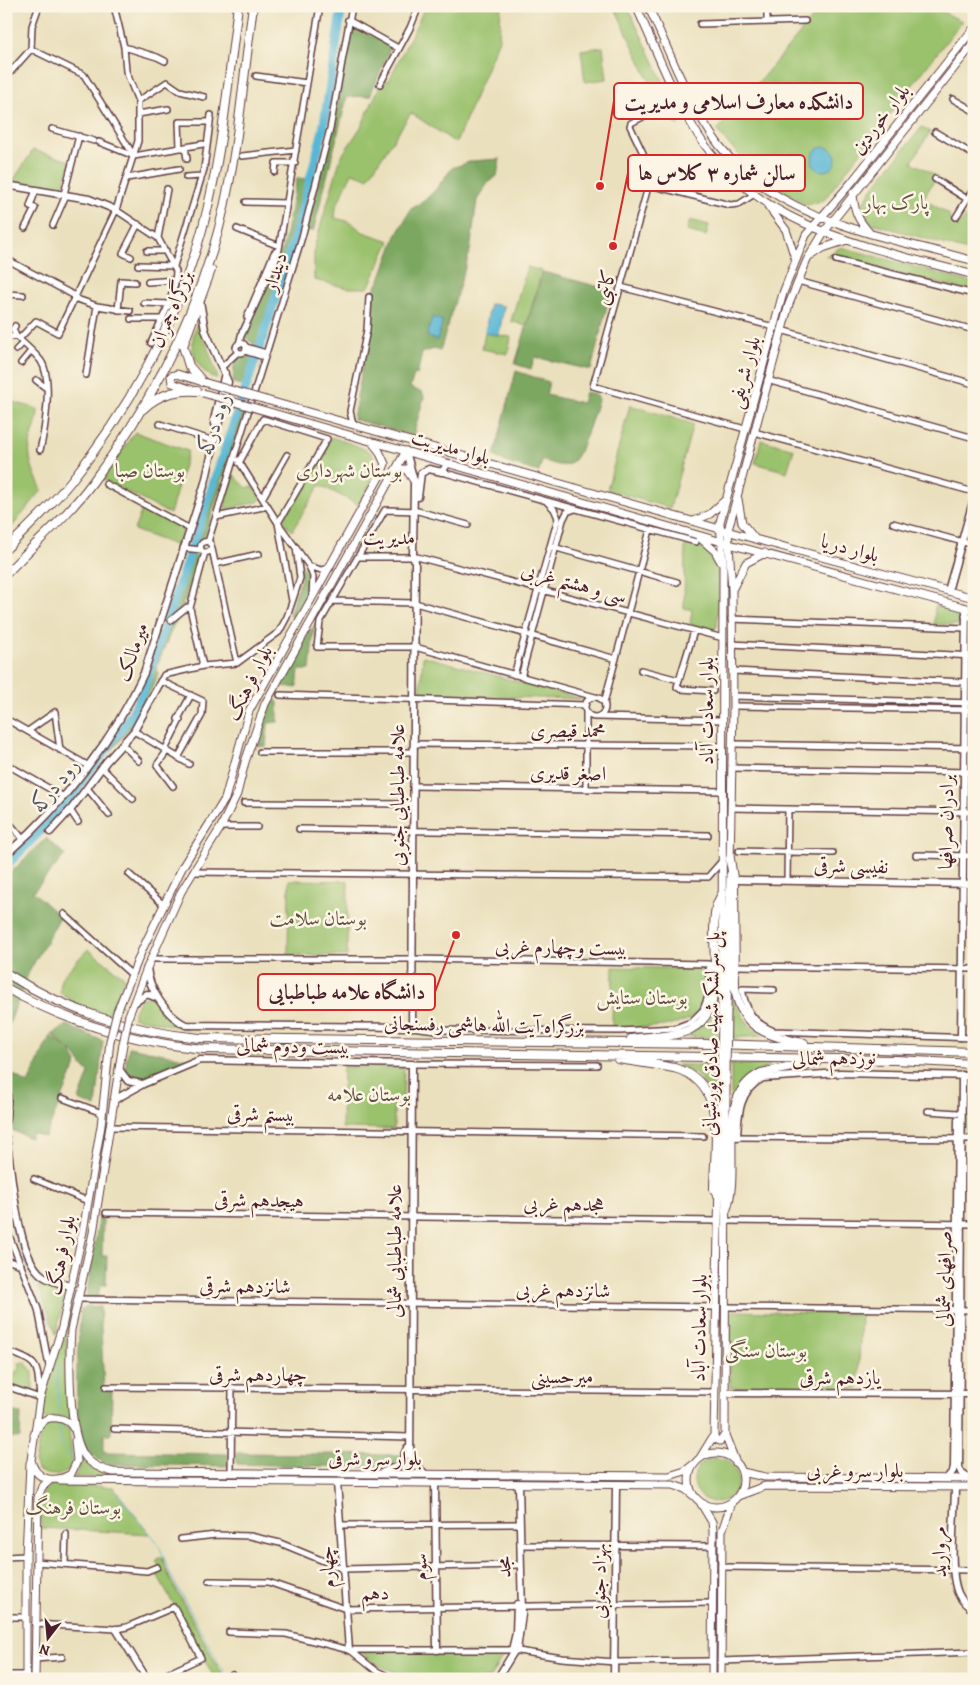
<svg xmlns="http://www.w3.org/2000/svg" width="980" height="1685" font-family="Alegreya,Amiri,serif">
<rect width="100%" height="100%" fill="#fcf5e5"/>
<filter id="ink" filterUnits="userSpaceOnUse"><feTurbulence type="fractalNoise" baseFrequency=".02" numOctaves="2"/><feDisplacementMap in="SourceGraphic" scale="10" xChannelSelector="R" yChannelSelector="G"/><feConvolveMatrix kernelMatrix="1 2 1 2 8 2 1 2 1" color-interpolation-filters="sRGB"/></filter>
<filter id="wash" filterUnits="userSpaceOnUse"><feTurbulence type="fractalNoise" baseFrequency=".0096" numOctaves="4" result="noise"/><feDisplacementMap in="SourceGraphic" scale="20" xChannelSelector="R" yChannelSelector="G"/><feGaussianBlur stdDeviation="1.12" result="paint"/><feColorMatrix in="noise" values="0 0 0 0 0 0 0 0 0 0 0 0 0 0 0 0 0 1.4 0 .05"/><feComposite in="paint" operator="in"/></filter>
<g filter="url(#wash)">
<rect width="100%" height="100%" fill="#eae0bd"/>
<path fill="#9ac16c" stroke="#72704c" d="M425,6H501L499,39L456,143L411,113L368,178L352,173L336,207L335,218L350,222L363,232L390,241L368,288H348L314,280V248L341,157L361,127L383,79L389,81C400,55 414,33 425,6Z
M614,6H627L675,106L679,119L678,126L662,108Z
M823,6H930L962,21L823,201L807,205C768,182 746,165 717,131Z
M603,47L607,79L585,82L581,50Z
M922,127L930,132L912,162L937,176L923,199L949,214L950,221L957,224L961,223L971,210L974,212V253L872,223L863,216V203L874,186Z
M33,150L71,161L61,191L13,181Z
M690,220L709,225L706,236L687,231Z
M841,247L974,283V292L826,256Z
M527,267L542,271L526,326L511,321Z
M198,321L217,374V379C193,370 187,343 198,321Z
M485,333L511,337L508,354L482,349Z
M6,400L38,409C38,421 34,429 31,440C26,458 35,475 42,490L6,534Z
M630,405L693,424L670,508L607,490Z
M135,432L188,451L170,514L102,479Z
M331,437C384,454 386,455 359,505L320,485L292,531L283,521L315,469Z
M761,440L794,449L787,472L755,463Z
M234,475L247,488L252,486L261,499L258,502L224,509Z
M143,507L184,528L177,546L134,530Z
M685,545C691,546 703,546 708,550C724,562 717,609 717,627L714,629L690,625L692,610L684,608Z
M935,606C947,609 958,610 959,625L934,624Z
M423,656L582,699L420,695Z
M289,880L348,881L347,956L288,955Z
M88,949L125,978L108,1015L80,1006L60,993L61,978Z
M613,967L706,969C719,1035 655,1026 612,1028Z
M152,997L179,1025L188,1029L132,1017L140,998Z
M733,997C738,1011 750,1028 763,1036L731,1038Z
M717,1005V1038L688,1036L707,1021Z
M731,1064L771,1065C754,1076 740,1076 734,1098H731Z
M677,1065H716V1101L697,1075Z
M343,1067L404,1068L403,1101H394V1129L342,1128Z
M970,1078L974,1079V1134H965L966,1081Z
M37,1282L66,1292L56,1334Z
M69,1309H71L66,1339L71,1420L61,1416L39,1420Z
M731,1311L861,1314L858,1388H730Z
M25,1362L33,1372V1393L6,1383L20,1367L19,1363Z
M60,1423L66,1426L69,1430L73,1467C63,1477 49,1477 37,1470L35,1463L41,1429L49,1424Z
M79,1455L91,1468L107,1475L398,1477L358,1479L74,1477L80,1467Z
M694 1480a22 22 0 1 1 44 0a22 22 0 1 1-44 0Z
M57,1484L113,1487L150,1534L41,1528C41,1512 36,1486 57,1484Z
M160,1557H162L170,1579L225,1679H215L158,1577L159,1566L156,1561Z
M360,1651L505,1653L489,1679C444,1679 395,1685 360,1651Z"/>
<path fill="#7ba760" stroke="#626346" d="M351,28L358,29L391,46L370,96L347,97L313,232L306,229L335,120Z
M500,159L497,176L488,183L477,200L470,251L440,351L434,349L422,353L417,375L414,374L410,388L422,392L424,397L413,436L353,419L373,309V290L379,282L396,236L411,209L424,201L436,189L452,168L472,161Z
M297,178L307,179L285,261L257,347L245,337L283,247Z
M543,272L611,290L591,370L535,357L531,369L515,364Z
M255,356L245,386L233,383L234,364L238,358Z
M516,371L549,382L546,395L582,403L585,392L595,394L599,398C593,413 582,458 569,464C561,468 550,462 542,460L539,472L508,463L494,456Z
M240,412H245L205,535L197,546L195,554L199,558L178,619L173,626L156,668L159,674L133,725L110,752L109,751L140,704Z
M300,564L312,578L311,585L295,619L289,615L301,578Z
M314,626L310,670H299L297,688L282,686L275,699L278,702V722L268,723L266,747L259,746C259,707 292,659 314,626Z
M46,838L65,855L33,892L60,917L29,972L6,1032V877Z
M66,1025L103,1041L96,1107L79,1100L89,1073C80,1065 78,1056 70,1050L77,1063L45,1137L32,1133L30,1138L9,1129L6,1117V1070L28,1084L50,1036L67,1048L52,1035Z
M129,1047L194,1060L144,1082L127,1078L124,1073Z
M103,1218L102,1256H107L106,1285H100L98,1297L86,1298L99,1219Z
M86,1306L100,1307L104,1391H112L111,1434L104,1435V1452L228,1454V1466L107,1464C99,1460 91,1456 86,1448C71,1421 78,1341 81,1310Z
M6,1409L21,1414L20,1438L6,1437Z
M236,1453L400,1455L397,1463L391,1468L237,1464Z"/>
<path fill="#58b7d6" stroke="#516b80" d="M812 159a12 12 0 1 1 24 0a12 12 0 1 1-24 0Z
M490,304L504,306L499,335L485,333Z
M432,317L443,321L437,340L427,336Z"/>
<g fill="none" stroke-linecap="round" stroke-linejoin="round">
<path stroke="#58b7d6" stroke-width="1" d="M6,1213L50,1324
M57,1365L59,1412
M59,1427L62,1444L71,1458
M116,1492L158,1543L172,1578L228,1679"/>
<path stroke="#58b7d6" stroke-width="9" d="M6,866L65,806L131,715L143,691L264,334L296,232L323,130L342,6"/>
</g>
</g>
<g filter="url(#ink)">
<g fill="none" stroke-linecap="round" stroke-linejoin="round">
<defs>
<path id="minor" d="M311,6L319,8
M767,6V22
M348,20L398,48
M700,24L805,21
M124,47L157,57L165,61
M31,49L84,75L134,156
M256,76L307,83
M6,77L31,49L32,26L39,6
M380,84L410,28L419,6
M953,99L974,111
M138,101L167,82L180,91L204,97
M138,114L168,109
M52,129L94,141
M935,132L974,155
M99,142L134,156
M185,147L187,159
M180,148L179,122H210
M643,153L630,126L631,123L678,99
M134,156L203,144
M242,156L296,150
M275,172L276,163H295
M186,177L201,176
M127,178L179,169
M935,179L967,199
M64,194L79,136
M246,202L287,203
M116,210L158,238L176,271L175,284L169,304L151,343
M956,217L974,188
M53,225L66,195
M25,228L35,208L30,206L36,190
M237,229L279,246
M158,238L167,189
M147,251H166
M131,257L123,253L138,224
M6,259L75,296
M836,260L974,294
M138,265L174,266L204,169L211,115
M798,281L974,330
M148,282L176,280
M621,287L774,327
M6,294L23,295
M74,298L97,306L130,311
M144,303L169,304
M118,310L121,281L135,282
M247,317L274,253L278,250
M131,319H163
M15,326L13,329L16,336
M781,330L974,384
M242,334L278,255L320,6
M6,338L16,336C24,344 34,352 41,361C53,379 45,430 40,450
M19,339L36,321L58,333L116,210L138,141V101L126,71L124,47L114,6
M236 348a5 5 0 1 1 10 0a5 5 0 1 1-10 0Z
M239,344L242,332
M246,347L266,353
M16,350L23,343
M245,351L261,356
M21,363L31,351
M222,367L238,352
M86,375L97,306
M36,380L45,387
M767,380L974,438
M160,424L214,441
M353,424L350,411L367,330L369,297
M745,429L593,386L648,187L654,186L730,205L739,204L753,195
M754,432L974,492
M238,460L278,523L309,566L313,577L312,596
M239,463L263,419L327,439L278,523L292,601
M442,472L696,542
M106,484L190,529
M263,497L287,455
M216,517L268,506
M893,523L974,545
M468,525L418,511L385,510L320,622L317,647H415L595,697
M200.5 547a5.5 5.5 0 1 1 11 0a5.5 5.5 0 1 1-11 0Z
M208,542L302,237L330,129L352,6
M553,547L677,582
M183,548L201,550
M212,549L237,663
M358,557H417L723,638
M215,564L259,554
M309,566L321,570L330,568
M332,601L415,603L616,659
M965,616L974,618
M731,619L965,628
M171,620L187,607L190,608
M694,631L677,687L680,689L713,691
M731,644L974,656
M203,666L190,608L205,552
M641,670L679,680
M733,671L964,682
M514,675L558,518L554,509L547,502
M521,677L563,520L567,512L575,509
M280,695L585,705
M733,696L974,703
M585 707a10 10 0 1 1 20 0a10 10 0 1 1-20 0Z
M604,703L650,530
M733,706L974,710
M586,711V789
M598,717L722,720
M6,719L87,765
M28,731L55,712L60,750
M134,731L189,764
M122,744L139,761
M414,744L722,746
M733,744L974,748
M165,750L180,720L178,719L191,695
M167,751L157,765L173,786
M260,752H414
M178,758L202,715L203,701L161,681L164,675L203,666L237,663L279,632L287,617L300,578L296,547
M6,764L64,797
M102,768L133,799
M732,768L974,772
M413,786L722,791
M87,788L109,815
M244,803L413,804
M731,808L974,812
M70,810L78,822
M6,819L23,839
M221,827H257
M299,829L708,835
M739,851L833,853
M916,855L974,856
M193,872L708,877L722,861
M129,874L164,905
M787,881L788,809
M64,914L132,975
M156,959H412L709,964V994L703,1010L691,1022L675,1028L620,1031L436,1030L412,1027
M738,966L974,969
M774,990L742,989C746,1010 753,1023 774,1031L974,1038
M412,1064L597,1065
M6,1072L8,1098L6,1121
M62,1098L102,1113
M928,1111L958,1113
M111,1127L703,1136
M737,1137L974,1139
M34,1179L88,1201
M106,1213L718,1221
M726,1221L974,1224
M6,1228L38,1309L49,1366
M6,1260L21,1265
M79,1299L716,1307
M726,1307L974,1310
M6,1351C40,1363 37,1363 40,1398L6,1386
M106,1387L715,1392
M114,1429L409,1437
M231,1473L232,1389
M340,1525L516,1524
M181,1539L216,1535L250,1536L280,1543L343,1569L517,1565
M520,1545L713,1546
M6,1557L26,1556
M36,1562L147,1571L157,1567
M65,1564L66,1534
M721,1567L974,1570
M209,1581L268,1582L346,1609L712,1603
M6,1617H26
M35,1624L116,1629L127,1627L174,1607L201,1658L156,1679
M229,1632L286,1634L349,1650H512L562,1658L615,1662L712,1661
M350,1650L375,1670L393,1679
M35,1659L62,1657
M721,1661L974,1652
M6,1675H26
M232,1675L234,1679"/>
<path id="tertiary" d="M6,185L89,199L116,210
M216,427L214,420L225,373
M418,497L421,473L429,469L442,472L448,463
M948,591L974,498
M50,832L72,808L106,762L134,731L161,681
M10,851C63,805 115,737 144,673L205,483L228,382L205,330L200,301
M739,880L974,884
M147,968C149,989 166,1016 186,1025L412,1027L415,562L413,556L414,481L406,451
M134,1003L147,994L157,998
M961,1037L966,608
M119,1069L128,1081L142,1084
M962,1075L959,1468L961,1472L971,1479
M114,1100L143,1084L200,1060L412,1064L410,1474
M737,1137C738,1113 739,1090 763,1078L840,1073L974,1076
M6,1138C12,1169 16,1258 43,1276C51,1282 62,1284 71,1286
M725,1393L974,1394
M412,1456L413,1462L425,1474
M383,1472L400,1465L407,1448
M947,1478L953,1471L954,1466L958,1120
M337,1482L349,1650
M435,1483L437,1650
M955,1487C955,1513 948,1570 958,1593C961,1600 967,1606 974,1610
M116,1629L147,1679
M512,1650L516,1633L517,1604
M517,1650L522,1614L519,1484
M497,1679L515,1650
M614,1679L616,1484"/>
<path id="secondary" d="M636,6C655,47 671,91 695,130C754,229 871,247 974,275
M648,6C670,52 688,104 719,145C778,222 886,236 974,261
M853,193C854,210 857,219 869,232
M768,206L786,230L795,258
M811,256L823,248L847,240
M193,390L172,383L171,376L177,374L203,382
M266,400L755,539L974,598
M342,433L729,544L974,610
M397,469H406L414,481
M738,499L742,523L755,539
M694,521L710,514L724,501
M699,537L715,551L721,562
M733,588L746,563L765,553
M730,864L733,706L732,590L728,530L789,304L807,260L824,232L974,43
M722,1010L723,564L720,522L783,293L806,235L851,183L974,28
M727,1010L730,875
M117,1012L142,950L183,866L225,799L249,711L381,474L385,464L379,451L371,441
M129,1015L147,968L181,892L221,827L237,794L245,762L265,704L406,451
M123,1044L93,1233L71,1330C69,1358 68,1432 84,1455C90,1464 102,1470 113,1472L669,1476L685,1471L694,1464
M726,1075L725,1435L736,1463
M34,1435C36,1432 38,1427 40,1424C49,1413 68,1418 73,1428
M714,1435L715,1439L720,1441L725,1435
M75,1441L77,1461L71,1474C54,1484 35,1480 31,1460L40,1398L62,1327L83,1231L101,1126L110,1041
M689 1480a27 27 0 1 1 54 0a27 27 0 1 1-54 0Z
M700,1458L714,1435L721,1075
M742,1472L765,1477L974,1479
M59,1480L673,1485L685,1489L694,1496
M738,1496L765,1486L974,1487
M700,1502L712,1522L713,1531L712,1679
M26,1679V1556L30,1463
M35,1679L38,1497L42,1487L50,1480
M721,1679L722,1531L732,1502"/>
<path id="trunk" d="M203,382L189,366L183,346L211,270
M143,409C159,394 175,390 197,391
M6,549C28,527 52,505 71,481C131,407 176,322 202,230C222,158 228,81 238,6
M6,574C34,544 67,517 92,483C145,413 187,333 213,249C237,171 242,87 253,6
M730,859L734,884L735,988C741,1029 768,1036 804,1043
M6,973C63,1010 133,1032 200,1038L714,1044L974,1052
M6,988C66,1022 135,1042 203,1049L896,1060L974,1064
M631,1039C650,1036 671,1038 689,1030C732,1010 707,944 716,908C717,903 720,898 722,894
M618,1059C636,1062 656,1064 674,1068C729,1082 714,1146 714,1189L718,1195
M726,1210C742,1169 713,1096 761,1073L818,1062"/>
</defs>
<use href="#minor" stroke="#623c41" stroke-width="8"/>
<use href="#tertiary" stroke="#623c41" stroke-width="9"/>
<use href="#secondary" stroke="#623c41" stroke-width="9"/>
<use href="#trunk" stroke="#623c41" stroke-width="10"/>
<use href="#minor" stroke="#fff" stroke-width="5"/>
<use href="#tertiary" stroke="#fff" stroke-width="6"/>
<use href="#secondary" stroke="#fff" stroke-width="7"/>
<use href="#trunk" stroke="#fff" stroke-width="8"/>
<defs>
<path id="secondary-bridge" d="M203,382L266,400
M203,393L342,433
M110,1041L117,1012
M123,1044L129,1015
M721,1075L722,1010
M726,1075L727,1010"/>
</defs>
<use href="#secondary-bridge" stroke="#623c41" stroke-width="9" stroke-linecap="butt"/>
<use href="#secondary-bridge" stroke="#fff" stroke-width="7"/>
</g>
</g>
<g text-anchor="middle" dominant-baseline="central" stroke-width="5" stroke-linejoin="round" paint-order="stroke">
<g font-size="20" fill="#4a1f2b" stroke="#fcf5e5">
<text transform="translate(880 119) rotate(-52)">بلوار خوردین</text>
<text transform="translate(275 272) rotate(-73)">دیندار</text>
<text transform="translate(605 287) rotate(-75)">کاتبی</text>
<text transform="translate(171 309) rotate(-68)">بزرگراه چمران</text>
<text transform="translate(744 372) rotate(-74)">بلوار شریفی</text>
<text transform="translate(451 447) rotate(16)">بلوار مدیریت</text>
<text transform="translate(850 548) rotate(15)">بلوار دریا</text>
<text transform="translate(574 583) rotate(15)">سی و هشتم غربی</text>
<text transform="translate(132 652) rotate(-71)">میرمالک</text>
<text transform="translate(249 683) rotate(-64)">بلوار فرهنگ</text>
<text transform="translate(706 711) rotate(-90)">بلوار سعادت آباد</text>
<text x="568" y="730">محمد قیصری</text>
<text transform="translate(568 773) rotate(1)">اصغر قدیری</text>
<text transform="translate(397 795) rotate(-90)">علامه طباطبایی جنوبی</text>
<text transform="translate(946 822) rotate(-89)">برادران صرافها</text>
<text transform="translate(851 866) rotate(1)">نفیسی شرقی</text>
<text transform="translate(561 947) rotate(1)">بیست وچهارم غربی</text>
<text transform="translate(484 1025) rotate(1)">بزرگراه آیت الله هاشمی رفسنجانی</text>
<text transform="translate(711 1034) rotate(-89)">پل سرلشکر شهید صادق پورشیانی</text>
<text transform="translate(293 1046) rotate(1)">بیست ودوم شمالی</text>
<text transform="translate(834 1058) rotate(-1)">نوزدهم شمالی</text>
<text transform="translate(261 1114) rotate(1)">بیستم شرقی</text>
<text transform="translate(259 1200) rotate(1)">هیجدهم شرقی</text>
<text transform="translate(564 1204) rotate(1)">هجدهم غربی</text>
<text transform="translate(394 1251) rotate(-90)">علامه طباطبایی شمالی</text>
<text transform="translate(61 1255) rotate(-79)">بلوار فرهنگ</text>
<text transform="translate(944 1279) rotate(-89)">صرافهای شمالی</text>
<text transform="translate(245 1286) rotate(1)">شانزدهم شرقی</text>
<text transform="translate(563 1290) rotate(1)">شانزدهم غربی</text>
<text transform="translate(699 1328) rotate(-89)">بلوار سعادت آباد</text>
<text x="258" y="1374">چهاردهم شرقی</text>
<text x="562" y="1376">میرحسینی</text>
<text x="840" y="1377">یازدهم شرقی</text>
<text x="375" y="1458">بلوار سرو شرقی</text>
<text x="855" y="1470">بلوار سرو غربی</text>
<text transform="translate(939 1552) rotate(-91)">مروارید</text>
<text transform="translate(327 1567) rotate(-94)">چهارم</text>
<text transform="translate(420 1567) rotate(-91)">سوم</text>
<text transform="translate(504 1567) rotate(-91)">مجد</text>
<text transform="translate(599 1581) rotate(-89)">بهزاد جنوبی</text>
<text transform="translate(375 1593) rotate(-1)">دهم</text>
</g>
<g font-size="20" fill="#62503e" stroke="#fcf5e5">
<text x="896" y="202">پارک بهار</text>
<text x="150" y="470">بوستان صبا</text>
<text x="349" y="470">بوستان شهرداری</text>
<text x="318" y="918">بوستان سلامت</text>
<text x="642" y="997">بوستان ستایش</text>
<text x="369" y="1094">بوستان علامه</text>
<text x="766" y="1350">بوستان سنگی</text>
<text x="73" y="1507">بوستان فرهنگ</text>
</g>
<g font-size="21" font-style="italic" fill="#4f5467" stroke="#fcf5e5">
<text transform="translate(214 424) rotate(-72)">رود درکه</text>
<text transform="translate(55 785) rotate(-51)">رود درکه</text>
</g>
<g font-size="21" fill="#4a1f2b" stroke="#fcf5e5">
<text x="389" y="537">مدیریت</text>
</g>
</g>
<path fill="none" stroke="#d62828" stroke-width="2" d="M600 186L614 101M613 246L628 173M456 935L435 992"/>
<g fill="#d62828" stroke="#fcf5e5" stroke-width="2">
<circle cx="600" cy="186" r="5"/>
<circle cx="613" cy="246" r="5"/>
<circle cx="456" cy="935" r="5"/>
</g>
<g fill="#fcf5e5" stroke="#d62828" stroke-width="2">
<rect x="614" y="83" width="249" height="36" rx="5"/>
<rect x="628" y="155" width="177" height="36" rx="5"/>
<rect x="258" y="974" width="177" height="36" rx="5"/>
</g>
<g font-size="21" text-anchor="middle" font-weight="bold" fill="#4a1f2b">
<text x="739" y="109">دانشکده معارف اسلامی و مدیریت</text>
<text x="717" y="180">سالن شماره ۳ کلاس ها</text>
<text x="347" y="999">دانشگاه علامه طباطبایی</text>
</g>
<rect width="980" height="1685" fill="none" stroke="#fcf5e5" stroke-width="25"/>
<g transform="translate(48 1638) rotate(196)" stroke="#fcf5e5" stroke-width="4" paint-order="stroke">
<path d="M0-4L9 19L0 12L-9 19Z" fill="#4a1f2b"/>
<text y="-8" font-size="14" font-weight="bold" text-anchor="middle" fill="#4a1f2b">N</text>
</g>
</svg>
